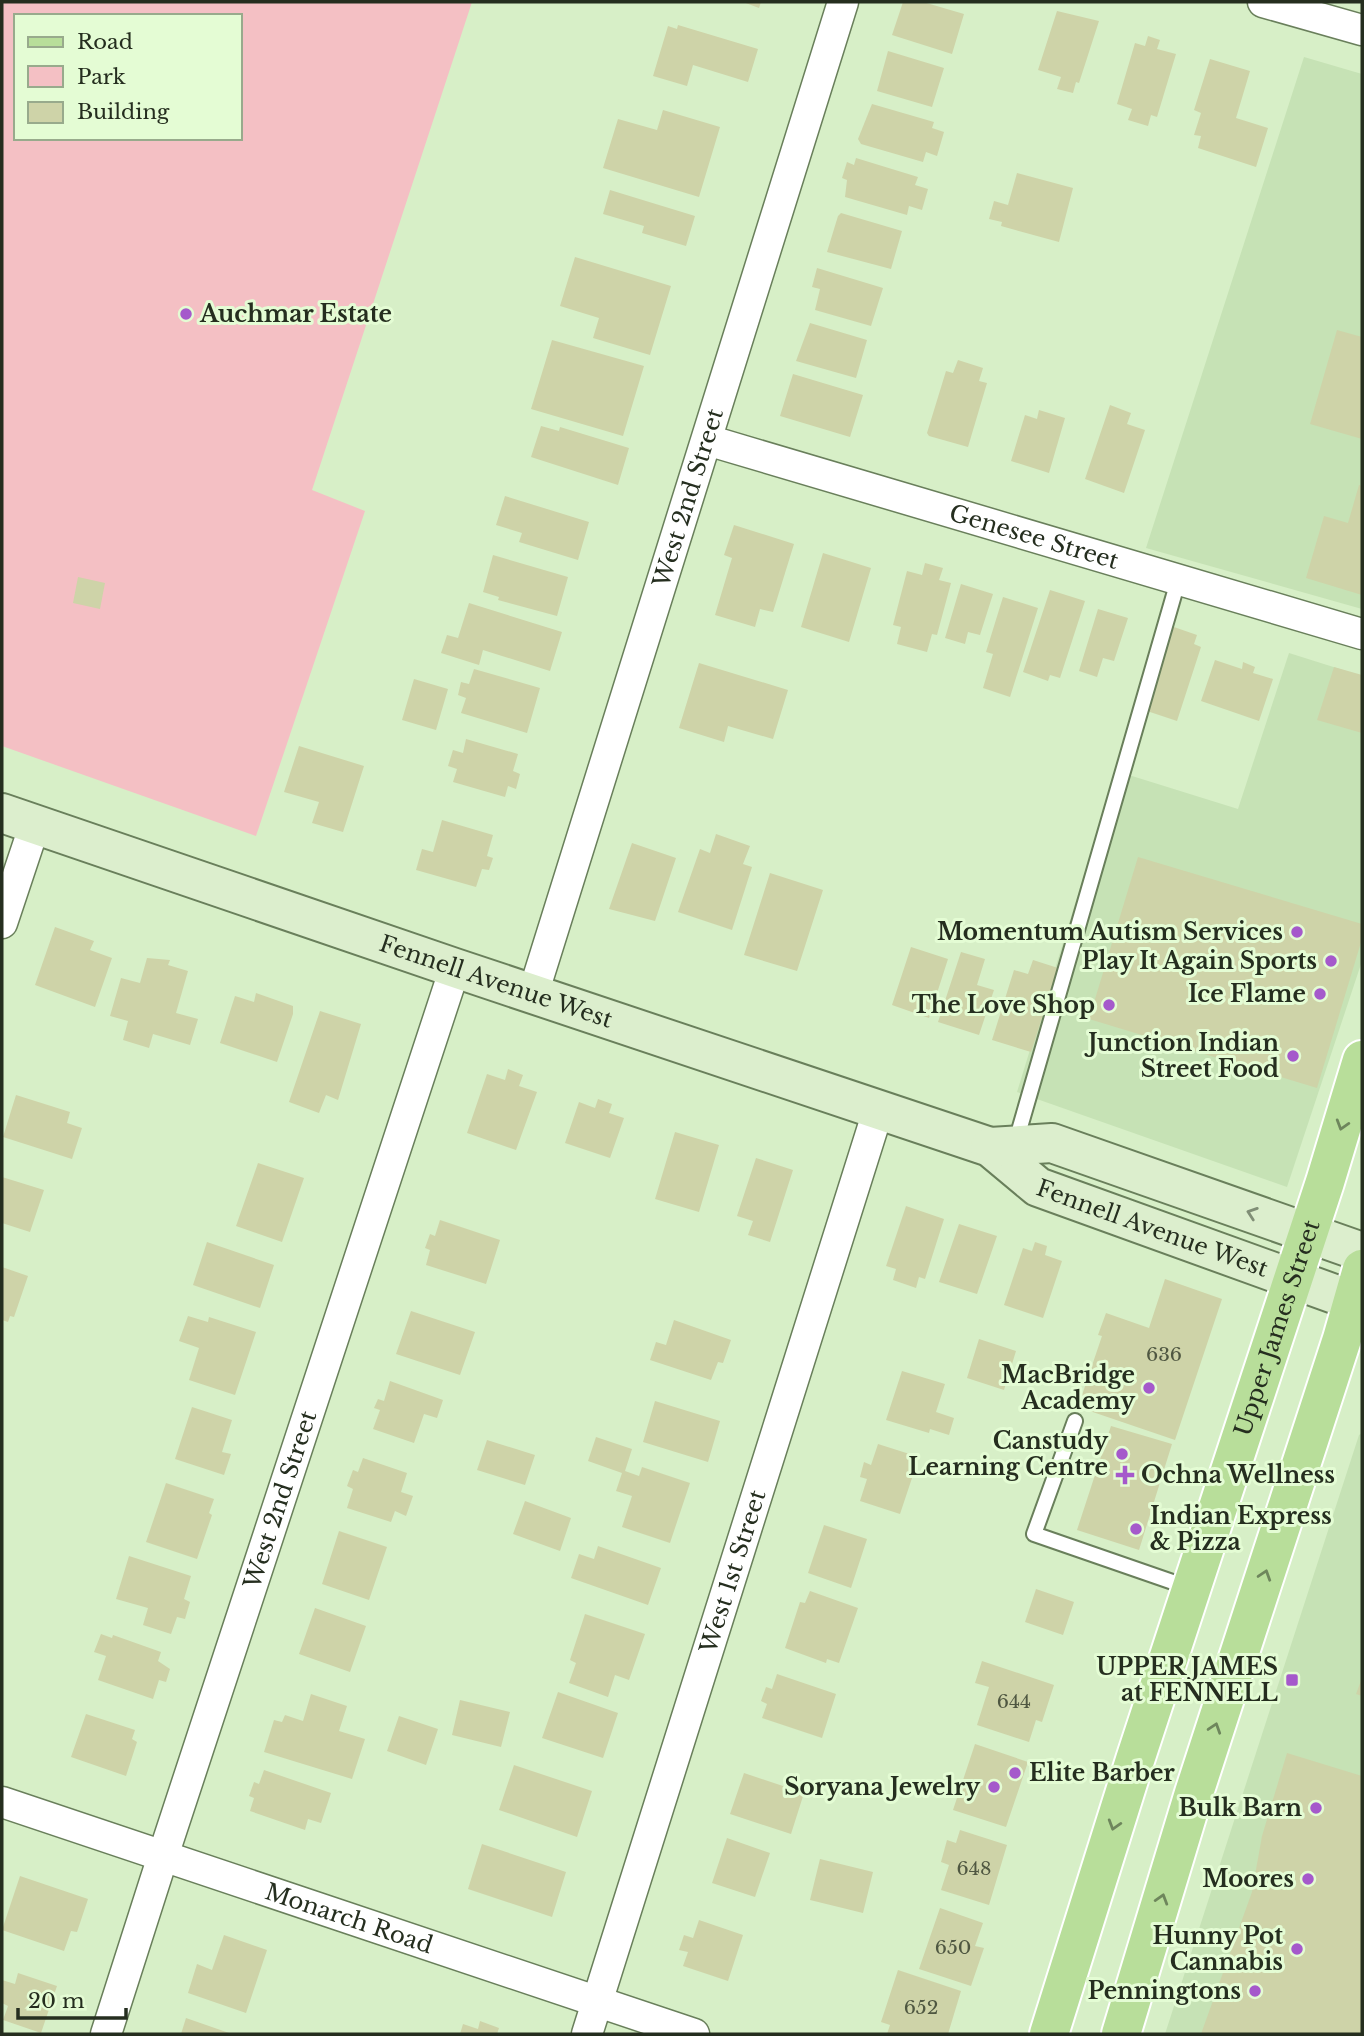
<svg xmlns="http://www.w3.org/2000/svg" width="1364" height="2036" font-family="'Libre Baskerville',serif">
<rect width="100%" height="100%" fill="#d7efc7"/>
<path fill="#c6e2b5" d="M1304,57L1362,74V609L1146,548Z
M1289,653L1362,676V961L1287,1187L1017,1092L1116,771L1238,809Z
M1362,1433V2034H1165L1359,1435Z"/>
<path fill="#f4c0c4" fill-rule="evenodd" d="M2,2H472L312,490L365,511L256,836L2,746ZM16,16H240V138H16Z"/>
<path fill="#ced3a8" d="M743,2H761L759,8Z
M903,2H923L964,14L952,54L892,35Z
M1057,11L1099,21L1079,83L1076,82L1073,93L1057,89L1061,77L1038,70Z
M678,25L758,49L748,82L693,65L687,86L653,76L668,26L677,29Z
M1148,36L1160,40L1157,49L1176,54L1157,117L1151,115L1148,126L1128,120L1132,109L1117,104L1135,43L1145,46Z
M888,51L944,68L932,107L877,91Z
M1210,59L1250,71L1236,118L1268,128L1256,167L1198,148L1201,136L1194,135L1201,113L1194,110Z
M872,104L934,122L932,128L944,132L937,156L926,152L923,162L861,144L858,139Z
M663,110L720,127L699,197L603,168L618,119L657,130Z
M856,158L918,177L915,185L928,189L922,210L909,206L907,215L845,197L847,180L842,178L847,162L854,165Z
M1017,173L1073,188L1059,242L1001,226L1002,222L989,219L994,201L1008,205Z
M610,190L695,216L686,246L642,233L644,226L603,214Z
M841,213L902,231L891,269L827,252L838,216Z
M575,257L671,286L650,355L593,338L599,318L560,306Z
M817,268L883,288L871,326L815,310L820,289L812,287Z
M810,323L867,340L856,378L796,361Z
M1337,330L1362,337V439L1310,424Z
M552,340L644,366L623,436L531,409Z
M958,360L983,368L979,381L987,383L968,447L929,436L927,433L946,371L953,373Z
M793,374L863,395L850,437L780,416Z
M1110,405L1131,413L1127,424L1145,430L1124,493L1085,479Z
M1039,410L1065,418L1049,473L1011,461L1025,415L1037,419Z
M541,426L559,431L560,427L629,448L618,485L531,457Z
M1359,485L1362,486V595L1306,578L1324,516L1348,523Z
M505,496L589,522L578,560L519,542L522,533L496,525Z
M734,525L794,544L773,612L760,609L755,627L715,615L732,558L724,555Z
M823,553L871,568L849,642L801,627Z
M493,555L568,577L557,616L498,600L499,597L483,592Z
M925,563L943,568L939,580L951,583L937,635L932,634L927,652L897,644L901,627L893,625L907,571L922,575Z
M78,577L105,583L100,609L73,603Z
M961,584L993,594L980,635L968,632L965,644L945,638Z
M1050,590L1085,601L1060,678L1050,675L1048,681L1023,672Z
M1003,597L1038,608L1010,697L983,688L993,654L986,652Z
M469,603L562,632L550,671L483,650L479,665L441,653L447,635L458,638Z
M1098,609L1128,618L1114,661L1103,658L1097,677L1079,671Z
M1171,626L1197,635L1194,644L1201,647L1177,721L1144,710Z
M1215,660L1242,669L1243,662L1255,667L1253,673L1273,679L1259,721L1201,701Z
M699,663L788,690L773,739L728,726L724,742L679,728Z
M1334,667L1362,675V733L1317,720Z
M474,669L540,688L527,733L461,713L466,698L458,695L461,682L469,684Z
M414,679L448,689L436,730L402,720Z
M466,739L518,754L513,771L520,774L516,789L508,786L505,797L453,782L457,769L448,766L453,750L463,753Z
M299,746L364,766L343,832L312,823L319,802L284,792Z
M442,820L493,835L487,856L493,858L489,870L482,869L476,887L416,870L422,849L433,852Z
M716,834L750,846L743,864L752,867L732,930L678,912L700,849L710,853Z
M632,843L676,858L655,921L609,909Z
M1138,857L1362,924V939L1317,1088L1089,1019Z
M770,873L823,890L797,971L744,955Z
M55,927L94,941L90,950L112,958L95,1007L35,985Z
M911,947L948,959L929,1018L892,1005Z
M961,952L985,959L977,985L994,990L979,1035L938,1022Z
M147,958L170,960L168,965L188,971L176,1013L198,1019L190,1045L153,1034L149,1048L123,1040L128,1021L110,1016L121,978L140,983Z
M1033,960L1058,968L1031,1052L992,1040L1014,970L1028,974Z
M256,993L293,1006V1014L277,1062L220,1043L235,996L254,1002Z
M320,1011L361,1024L338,1100L326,1095L319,1113L289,1102Z
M508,1069L523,1075L519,1086L537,1092L516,1150L467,1133L487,1074L505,1080Z
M16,1095L70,1112L67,1123L82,1128L72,1159L3,1137Z
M598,1099L612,1104L609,1113L624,1118L610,1158L565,1143L579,1102L595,1108Z
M675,1132L719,1145L699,1212L655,1199Z
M756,1158L793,1170L770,1242L748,1235L753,1221L737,1216Z
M258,1163L304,1178L282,1242L236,1226Z
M2,1177L44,1190L30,1232L2,1223Z
M906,1206L944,1219L925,1279L919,1277L916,1288L893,1280L896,1269L886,1266Z
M440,1220L500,1240L486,1284L426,1265L430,1250L425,1248L430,1234L435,1236Z
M959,1224L997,1236L977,1294L939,1282Z
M207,1242L274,1265L260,1308L193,1285Z
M1035,1242L1047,1246L1045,1255L1062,1261L1043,1318L1004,1305L1023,1248L1032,1251Z
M2,1267L28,1276L14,1317L10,1316L8,1322L2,1320Z
M1165,1279L1222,1299L1175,1440L1078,1407L1102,1336L1098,1335L1106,1313L1149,1328Z
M411,1311L475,1332L460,1375L396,1354Z
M188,1316L208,1322L209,1317L256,1332L235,1395L189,1380L199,1348L179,1341Z
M674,1320L731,1340L723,1363L718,1362L711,1380L650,1360L656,1342L666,1345Z
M979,1339L1016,1351L1004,1390L967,1378Z
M902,1371L945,1384L936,1412L954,1418L949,1435L930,1429L929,1433L886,1420Z
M390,1381L443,1400L437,1418L424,1414L414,1443L373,1429L380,1410L374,1408L378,1399L384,1401Z
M655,1401L720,1421L708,1462L643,1442Z
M192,1407L232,1420L222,1452L231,1454L224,1475L175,1459Z
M1111,1426L1172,1444L1139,1550L1077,1530Z
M596,1437L632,1449L625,1471L639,1476L642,1467L690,1483L670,1543L622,1527L632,1496L616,1491L622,1473L588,1461Z
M487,1440L535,1455L525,1485L477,1470Z
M878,1444L919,1457L900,1514L860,1501L867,1479L860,1477L864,1462L871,1465Z
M363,1458L407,1473L401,1492L413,1496L406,1516L395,1511L391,1522L347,1508L353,1489L347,1486L353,1470L358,1472Z
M166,1483L214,1499L209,1513L212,1515L197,1559L146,1542Z
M525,1501L571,1518L560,1551L513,1534Z
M824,1525L867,1539L851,1588L808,1573Z
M339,1531L387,1547L369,1600L322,1584Z
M598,1546L661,1568L648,1605L571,1578L579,1554L594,1559Z
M129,1556L191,1576L184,1599L190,1602L185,1619L177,1617L171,1634L143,1625L148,1608L116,1599Z
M1036,1589L1074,1602L1063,1635L1025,1622Z
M810,1591L858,1608L839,1663L827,1659L826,1663L785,1648L800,1602L805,1603Z
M315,1608L366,1626L350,1672L299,1654Z
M585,1614L645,1634L629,1680L615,1675L608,1697L569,1683L576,1663L570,1660Z
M101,1634L112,1638L113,1635L161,1652L158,1661L170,1669L166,1682L159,1680L153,1699L98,1680L106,1656L94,1652Z
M982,1661L1054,1685L1042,1722L1036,1720L1029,1742L977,1725L989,1687L975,1683Z
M777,1674L836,1694L822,1738L762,1718L767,1704L761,1701L766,1687L772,1689Z
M1362,1678V1696L1356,1694Z
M558,1692L618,1713L603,1758L542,1738Z
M311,1694L347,1706L339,1731L365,1739L352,1779L264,1752L274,1720L282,1722L285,1715L303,1721Z
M460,1700L510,1712L501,1747L452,1735Z
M86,1714L135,1730L132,1739L137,1742L126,1776L71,1757Z
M399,1716L438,1729L426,1765L387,1751Z
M975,1744L1028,1762L1006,1827L953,1810Z
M1287,1753L1362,1776V2034H1201L1252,1892L1262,1836Z
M514,1765L592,1791L577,1837L499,1810Z
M264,1770L331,1793L321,1823L308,1819L305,1830L250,1811L254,1798L249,1796L254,1782L259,1784Z
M744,1773L804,1793L791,1834L730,1814Z
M960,1830L1007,1845L989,1905L941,1890L949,1865L941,1862L947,1840L956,1843Z
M727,1838L770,1853L755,1897L712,1883Z
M482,1844L566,1872L552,1917L468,1889Z
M820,1859L873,1872L863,1913L810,1900Z
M20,1876L88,1899L77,1932L71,1931L64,1951L2,1930Z
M940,1908L983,1923L975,1946L984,1948L971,1986L919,1969Z
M699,1920L743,1935L728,1981L683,1966L688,1952L679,1950L684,1935L693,1938Z
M224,1935L267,1950L246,2013L188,1993L197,1964L212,1970Z
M898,1970L961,1991L948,2034H887L890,2025L881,2022Z
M18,1973L57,1986L41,2033L3,2020L8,2006L2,2003V1980L15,1984Z
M186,2018L232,2034H181Z
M480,2021L499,2028L497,2034H460L463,2024L478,2029Z"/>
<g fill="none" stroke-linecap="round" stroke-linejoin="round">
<defs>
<path id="lane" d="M1016,1141L1178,581
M1075,1421L1034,1534L1190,1588"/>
<g id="street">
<path d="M1263,2L1362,30"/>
<path id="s1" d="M707,440L1362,634"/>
<path d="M2,923L35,824"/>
<path id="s2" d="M533,994L843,2"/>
<path id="s3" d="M2,1802L694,2034"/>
<path id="s4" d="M106,2034L163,1856L455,968"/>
<path id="s5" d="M587,2034L878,1111"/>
</g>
<g id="secondary">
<path id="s6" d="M2,813L455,968L990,1147L1038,1187L1362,1304"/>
<path d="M990,1147L1052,1143L1362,1252"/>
</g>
<g id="primary">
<path id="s7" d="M1049,2034L1135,1760L1325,1182L1362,1060"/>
<path d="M1121,2034L1194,1793L1342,1339L1362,1269"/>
</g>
</defs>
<use href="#lane" stroke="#697f5b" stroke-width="18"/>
<use href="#street" stroke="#697f5b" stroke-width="33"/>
<use href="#secondary" stroke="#697f5b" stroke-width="42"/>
<use href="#primary" stroke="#fff" stroke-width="42"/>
<use href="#lane" stroke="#fff" stroke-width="14"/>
<use href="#street" stroke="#fff" stroke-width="30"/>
<use href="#secondary" stroke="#dceecd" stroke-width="38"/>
<use href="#primary" stroke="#b8de9a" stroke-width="38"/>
</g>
<defs><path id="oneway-chevron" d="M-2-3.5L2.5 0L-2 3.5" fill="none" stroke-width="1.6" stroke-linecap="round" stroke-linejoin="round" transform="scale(1.75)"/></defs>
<g stroke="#6e865c">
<use href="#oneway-chevron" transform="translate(1342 1125) rotate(107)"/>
<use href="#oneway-chevron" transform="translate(1265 1575) rotate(-72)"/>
<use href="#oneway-chevron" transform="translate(1215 1728) rotate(-72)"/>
<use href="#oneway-chevron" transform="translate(1114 1825) rotate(107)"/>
<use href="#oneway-chevron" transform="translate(1162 1899) rotate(-73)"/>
</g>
<use stroke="#808e76" href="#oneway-chevron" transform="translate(1252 1213) rotate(-161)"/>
<g fill="#a559cb" stroke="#e4fcd4" stroke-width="2.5">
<circle cx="186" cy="314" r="7"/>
<circle cx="1297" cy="932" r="7"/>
<circle cx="1331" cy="961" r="7"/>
<circle cx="1320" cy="994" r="7"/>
<circle cx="1109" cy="1005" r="7"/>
<circle cx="1293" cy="1056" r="7"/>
<circle cx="1149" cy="1388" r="7"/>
<circle cx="1122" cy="1454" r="7"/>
<path d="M1121.5 1464.5h7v7h7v7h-7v7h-7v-7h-7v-7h7z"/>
<circle cx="1136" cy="1529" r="7"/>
<rect x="1285" y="1673" width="14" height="14" rx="3.5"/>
<circle cx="1015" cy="1773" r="7"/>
<circle cx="994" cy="1787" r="7"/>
<circle cx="1316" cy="1808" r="7"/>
<circle cx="1308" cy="1879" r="7"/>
<circle cx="1297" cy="1949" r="7"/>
<circle cx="1255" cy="1991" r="7"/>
</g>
<g text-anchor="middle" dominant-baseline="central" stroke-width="6" stroke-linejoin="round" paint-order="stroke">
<g font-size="19" fill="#4f5741">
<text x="1164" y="1354">636</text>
<text x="1014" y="1701">644</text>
<text x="974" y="1868">648</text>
<text x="953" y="1947">650</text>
<text x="921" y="2007">652</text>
</g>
<g font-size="23" font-weight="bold" fill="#252e1f" stroke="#e4fcd4" text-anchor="end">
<text x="200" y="314" text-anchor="start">Auchmar Estate</text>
<text x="1283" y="932">Momentum Autism Services</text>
<text x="1317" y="961">Play It Again Sports</text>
<text x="1306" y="994">Ice Flame</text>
<text x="1095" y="1005">The Love Shop</text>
<text x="1279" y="1043">Junction Indian<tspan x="1279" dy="26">Street Food</tspan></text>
<text x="1135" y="1375">MacBridge<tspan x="1135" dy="26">Academy</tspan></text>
<text x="1108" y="1441">Canstudy<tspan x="1108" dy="26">Learning Centre</tspan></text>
<text x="1141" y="1475" text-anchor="start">Ochna Wellness</text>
<text x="1150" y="1516" text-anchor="start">Indian Express<tspan x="1150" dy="26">&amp; Pizza</tspan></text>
<text x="1278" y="1667">UPPER JAMES<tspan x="1278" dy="26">at FENNELL</tspan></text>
<text x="1029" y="1773" text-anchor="start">Elite Barber</text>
<text x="980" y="1787">Soryana Jewelry</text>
<text x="1302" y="1808">Bulk Barn</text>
<text x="1294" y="1879">Moores</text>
<text x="1283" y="1936">Hunny Pot<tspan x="1283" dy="26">Cannabis</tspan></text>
<text x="1241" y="1991">Penningtons</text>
</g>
<g font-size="23" fill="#252e1f" stroke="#e4fcd4">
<text stroke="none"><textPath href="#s2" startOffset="520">West 2nd Street</textPath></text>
<text stroke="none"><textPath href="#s1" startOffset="341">Genesee Street</textPath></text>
<text stroke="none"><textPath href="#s6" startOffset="522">Fennell Avenue West</textPath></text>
<text stroke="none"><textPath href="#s6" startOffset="1227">Fennell Avenue West</textPath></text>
<text stroke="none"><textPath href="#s7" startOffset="742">Upper James Street</textPath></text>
<text stroke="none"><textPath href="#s4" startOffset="562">West 2nd Street</textPath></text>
<text stroke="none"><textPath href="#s5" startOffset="485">West 1st Street</textPath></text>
<text stroke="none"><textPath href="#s3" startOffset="366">Monarch Road</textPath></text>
</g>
</g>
<rect width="1364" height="2036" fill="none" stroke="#252e1f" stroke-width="7"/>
<rect x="14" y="14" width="228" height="126" fill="#e4fcd4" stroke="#98aa8c" stroke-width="2"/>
<rect x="28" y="37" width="35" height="10" fill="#b8de9a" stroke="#98aa8c" stroke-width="2"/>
<text x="77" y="49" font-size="21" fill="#252e1f">Road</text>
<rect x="28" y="66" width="35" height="21" fill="#f4c0c4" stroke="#98aa8c" stroke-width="2"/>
<text x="77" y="84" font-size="21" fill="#252e1f">Park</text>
<rect x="28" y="102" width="35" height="21" fill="#ced3a8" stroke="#98aa8c" stroke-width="2"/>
<text x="77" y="119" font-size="21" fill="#252e1f">Building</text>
<path d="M18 2008v10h108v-10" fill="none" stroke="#252e1f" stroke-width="3.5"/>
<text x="28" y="2008" font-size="21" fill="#252e1f" stroke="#e4fcd4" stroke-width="5" paint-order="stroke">20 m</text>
</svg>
